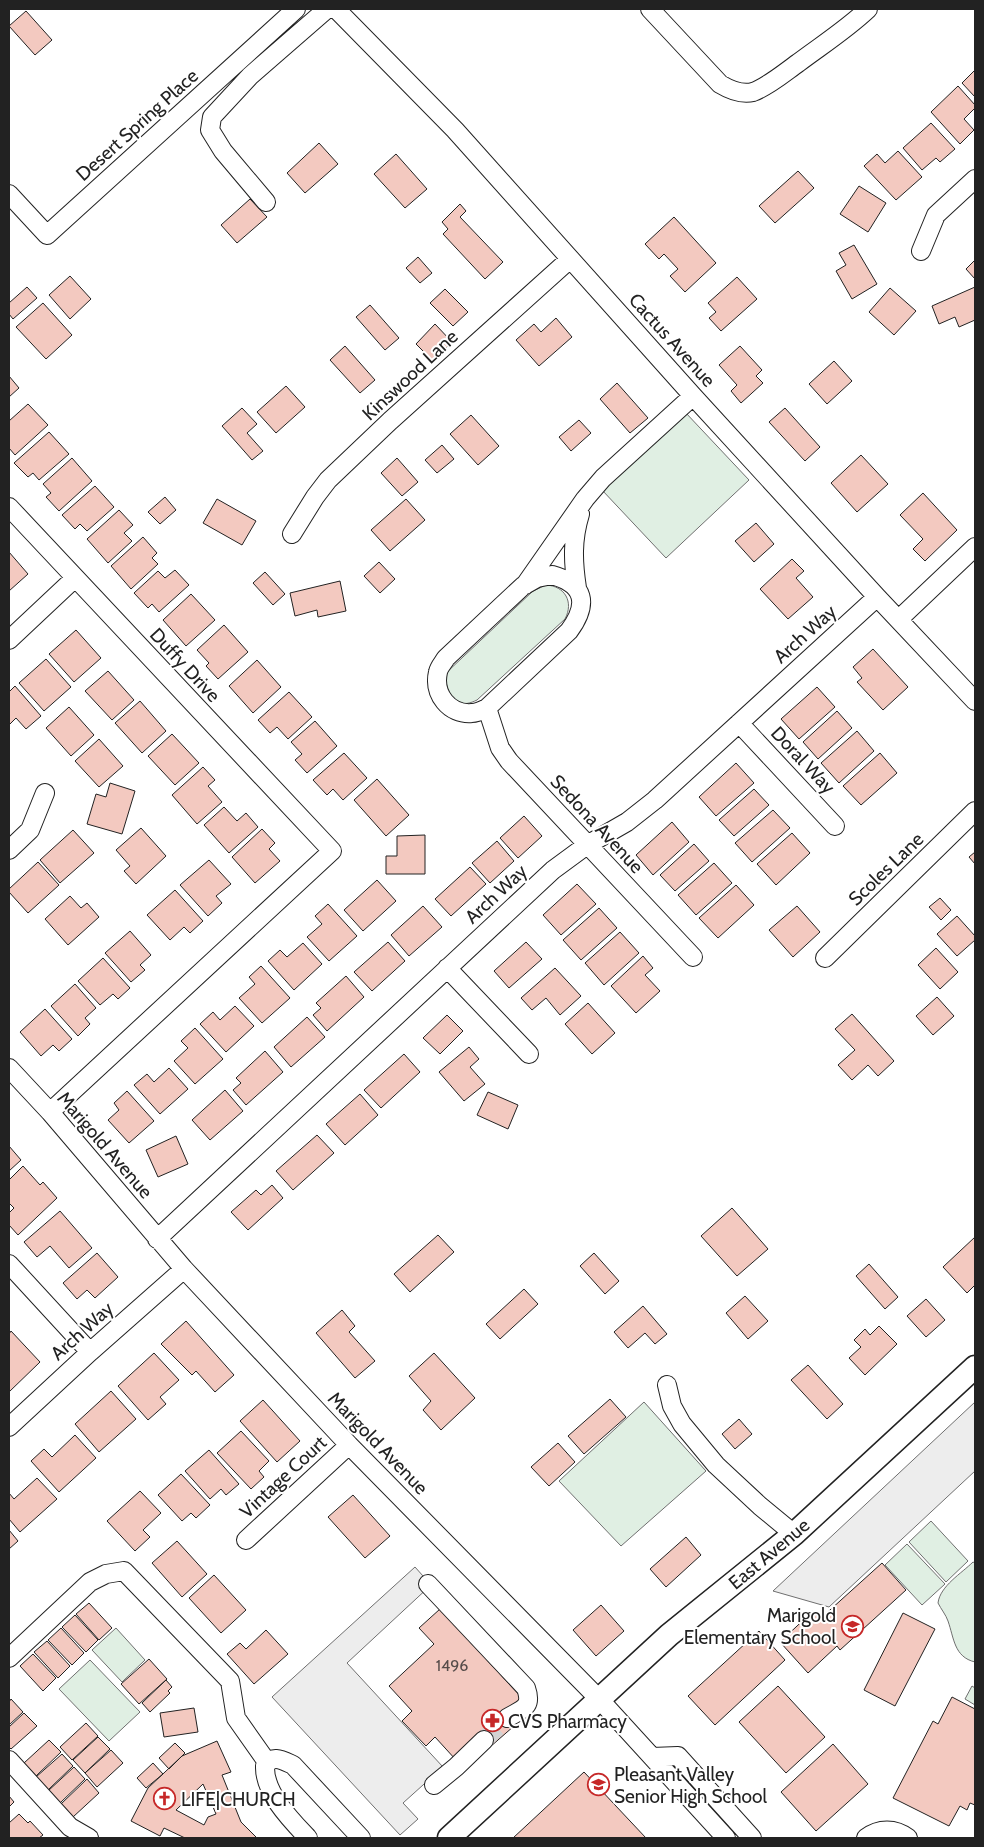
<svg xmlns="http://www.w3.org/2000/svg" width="984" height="1847" font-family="Cabin,sans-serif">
<rect width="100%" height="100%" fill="#fff"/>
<path fill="#e0efe3" stroke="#6f6f6f" d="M685,412L749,480L666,558L602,490Z
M546,585C565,586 574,602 565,619L477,700C463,707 457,703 446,694V673L533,591Z
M644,1402L706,1471L621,1546L559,1481Z
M931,1521L968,1561L946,1582L909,1542Z
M907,1544L945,1584L922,1605L885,1565Z
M973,1562L975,1563V1662C954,1657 954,1638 948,1621C946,1615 941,1609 938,1603C940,1586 962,1573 973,1562Z
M116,1628L145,1660L122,1682L92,1650Z
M90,1660L140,1712L109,1741L59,1689Z
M972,1686L975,1688V1705L965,1699Z"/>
<path fill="#ededed" stroke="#6f6f6f" d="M975,1402V1471L829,1607L773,1591Z
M415,1567L431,1585L347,1663L443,1767L403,1803L418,1819L400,1835L272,1697Z"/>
<path fill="#f3c9c0" stroke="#222" fill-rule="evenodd" d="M26,11L52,40L35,55L9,26Z
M975,70V97L962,83Z
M958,86L975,105V108L964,119L974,130L960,144L931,112Z
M931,123L955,149L940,162L936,158L922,170L903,148Z
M319,143L338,164L305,193L287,173Z
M898,151L922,177L896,200L864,166L877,154L885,163Z
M396,154L427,189L405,208L374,174Z
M798,171L814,188L775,223L759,206Z
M859,186L886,203L868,232L840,214Z
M250,199L267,217L237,243L221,225Z
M460,204L466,211L460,217L503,262L485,279L443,234L448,229L442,222Z
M674,217L716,263L685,292L670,276L678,269L664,254L659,259L645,244Z
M854,245L877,284L852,299L836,271L846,265L839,253Z
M418,257L432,273L420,283L406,268Z
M975,260V279L966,269Z
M70,276L91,299L70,319L49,295Z
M737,277L757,299L721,331L709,318L716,312L708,303Z
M27,287L37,298L13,319L9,314V303Z
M975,287V320L959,327L955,317L939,324L932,306Z
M890,288L916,311L894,335L869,312Z
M445,289L468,312L453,326L430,303Z
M43,303L72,335L46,359L16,327Z
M370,305L399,338L385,350L356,317Z
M556,318L572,337L539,366L516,340L534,324L541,332Z
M435,324L452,342L433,361L416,344Z
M345,346L375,380L360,393L330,360Z
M740,346L762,370L756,376L763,383L741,403L731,391L737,385L719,365Z
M834,361L852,381L827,404L809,384Z
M9,376L19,388L9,397Z
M617,383L648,418L630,433L600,399Z
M286,386L305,407L276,433L257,412Z
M28,404L48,425L15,455L9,448V421Z
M242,408L257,424L247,433L263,451L252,460L222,426Z
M785,408L820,447L805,461L769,422Z
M471,415L499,446L478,465L450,434Z
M579,420L591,433L571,451L559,437Z
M49,432L69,454L39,480L33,473L28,477L14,463Z
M442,445L454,459L437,473L425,460Z
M861,455L888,484L857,512L831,483Z
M72,458L92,481L59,511L46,497L51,493L43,484Z
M397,458L418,482L402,496L381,473Z
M95,486L114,507L87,531L80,524L75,529L62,515Z
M923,493L957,530L925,561L913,549L923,539L900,515Z
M165,497L176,510L160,524L148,512Z
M217,499L256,521L242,545L203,523Z
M406,499L425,520L390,551L371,530Z
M119,510L133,525L124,533L132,541L108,563L87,539Z
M756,523L774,544L754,562L735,541Z
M143,537L157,553L152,558L158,564L131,589L111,566Z
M9,552L28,574L9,591Z
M792,559L804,571L796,578L813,597L788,619L760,589Z
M379,562L395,579L380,593L364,576Z
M175,570L189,585L159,612L152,604L148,608L134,593L158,571L165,578Z
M265,572L285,594L273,605L253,583Z
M340,581L346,611L318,617L317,610L295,616L290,593Z
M191,594L215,620L186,646L163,620Z
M224,625L248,652L218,679L206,666L209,663L197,650Z
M76,630L101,658L74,682L49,654Z
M873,649L908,687L883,710L857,682L862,678L853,667Z
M46,659L71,687L44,711L19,683Z
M257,660L281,687L253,713L229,686Z
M108,671L134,700L112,720L85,691Z
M15,686L41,716L26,729L16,718L9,725V692Z
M817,687L835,707L799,739L781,719Z
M289,692L312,717L288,739L277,727L270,733L258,720Z
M140,701L166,731L142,753L115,723Z
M69,707L94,735L71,756L46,728Z
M837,711L852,728L818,759L803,742Z
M315,721L337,746L307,773L295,760L302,754L291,742Z
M857,731L874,751L839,783L821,763Z
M172,734L199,763L175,785L148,756Z
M99,739L123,766L99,787L75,761Z
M344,753L367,778L343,800L333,789L327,795L313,780Z
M880,753L897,773L861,805L843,786Z
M736,763L754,783L716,816L699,797Z
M203,767L215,780L208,786L222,802L197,824L172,795Z
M377,779L409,815L386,836L354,800Z
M110,783L135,791L122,834L87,824L96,794L106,797Z
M754,789L769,805L734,836L719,820Z
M224,807L237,821L246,813L258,827L229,853L204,825Z
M773,810L790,828L752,862L735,843Z
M524,816L542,836L518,858L500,838Z
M672,822L689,842L653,875L636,855Z
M141,828L166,856L136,884L124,871L130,866L116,850Z
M262,829L275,843L269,849L280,861L255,883L232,857Z
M73,830L94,853L60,883L40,860Z
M792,833L810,853L776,885L757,864Z
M425,835V874H386V856H397V836Z
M497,841L514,861L490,883L472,863Z
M694,844L709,861L675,891L660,875Z
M975,852V864L969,857Z
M209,860L231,884L216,896L222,903L208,916L180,885Z
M38,862L59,885L28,913L9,892V889Z
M714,863L732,883L696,915L678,895Z
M470,867L486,884L451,916L435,899Z
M377,880L396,901L363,931L344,910Z
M577,884L596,904L561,935L543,915Z
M736,885L754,905L718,938L699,918Z
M175,890L203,921L190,933L184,927L170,940L147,915Z
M70,896L81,908L87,903L99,917L68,945L45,919Z
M940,898L951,910L941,920L929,907Z
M328,904L357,936L329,961L307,937L322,924L315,916Z
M423,906L442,927L409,956L391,935Z
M797,906L820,932L793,957L769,930Z
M599,908L617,928L581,960L563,940Z
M957,916L975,936V940L957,956L937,934Z
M130,931L151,955L140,965L145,970L131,982L105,953Z
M620,932L639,953L604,985L585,963Z
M388,942L405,961L372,991L354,972Z
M526,942L542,959L509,988L494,971Z
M303,943L322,964L294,990L268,961L280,950L287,957Z
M936,948L958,972L940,989L918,965Z
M643,956L653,968L645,975L660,991L636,1013L611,986Z
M103,958L130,988L118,999L113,994L100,1005L78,981Z
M261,966L290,998L262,1023L239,998L255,984L249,977Z
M555,968L581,996L560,1015L546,998L532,1010L521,998Z
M346,976L364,997L327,1031L313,1015L321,1008L316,1003Z
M75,984L96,1008L85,1018L90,1024L78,1036L51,1006Z
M937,997L954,1016L933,1035L916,1016Z
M588,1003L615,1033L592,1054L565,1024Z
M235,1006L254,1026L226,1052L200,1024L213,1012L220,1020Z
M45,1009L72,1039L59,1051L53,1045L41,1056L20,1032Z
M852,1014L894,1061L878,1076L868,1065L852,1080L838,1065L855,1050L835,1029Z
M447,1015L463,1031L440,1054L423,1038Z
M307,1017L325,1037L291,1067L274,1047Z
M195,1028L223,1059L195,1084L174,1061L188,1048L181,1041Z
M469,1047L479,1059L470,1067L485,1084L464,1101L439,1072Z
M265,1051L283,1072L246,1105L233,1090L241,1083L236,1078Z
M404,1054L420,1072L381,1108L364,1090Z
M169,1068L188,1089L160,1114L134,1085L147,1074L154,1082Z
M225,1090L243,1111L210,1140L192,1120Z
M127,1091L154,1121L129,1143L108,1120L119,1110L114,1103Z
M488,1092L518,1105L508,1129L477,1115Z
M360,1094L378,1115L345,1145L326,1124Z
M317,1135L334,1153L293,1190L276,1171Z
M176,1136L188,1164L158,1177L146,1150Z
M9,1146L21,1160L9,1171Z
M23,1166L40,1185L43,1182L57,1198L18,1235L9,1225V1213L14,1208L9,1203V1180Z
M272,1185L283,1198L248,1230L231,1212L256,1190L261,1195Z
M732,1208L768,1249L737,1276L701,1236Z
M60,1211L92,1248L69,1268L50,1246L37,1257L24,1242Z
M438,1235L454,1252L410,1292L394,1274Z
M975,1237V1285L967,1293L943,1267Z
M97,1253L118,1277L95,1298L87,1290L77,1299L63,1283Z
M594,1253L619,1281L605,1294L580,1266Z
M869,1264L898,1297L885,1309L856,1276Z
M524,1289L538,1304L500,1339L486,1324Z
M745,1296L768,1321L748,1339L726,1313Z
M926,1299L945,1320L926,1337L907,1316Z
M643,1306L667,1334L655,1344L645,1333L628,1348L614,1332Z
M342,1310L355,1326L349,1332L375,1361L355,1378L316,1333Z
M186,1321L234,1375L215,1392L196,1371L192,1375L161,1344Z
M879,1326L897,1344L865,1375L849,1358L861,1347L854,1340L865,1329L870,1335Z
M11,1331L40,1362L9,1392V1334Z
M154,1353L179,1380L160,1397L166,1404L148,1420L118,1386Z
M434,1353L475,1398L441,1430L423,1410L431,1401L409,1376Z
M808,1365L843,1404L827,1419L791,1380Z
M111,1391L136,1419L99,1452L75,1424Z
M610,1399L626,1417L584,1454L568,1436Z
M263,1400L300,1441L277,1462L240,1421Z
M739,1419L752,1434L735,1449L722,1434Z
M241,1431L269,1461L259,1471L264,1477L251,1489L217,1453Z
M75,1435L96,1458L59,1492L31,1461L44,1449L52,1457Z
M558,1443L575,1462L549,1486L531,1467Z
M209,1450L239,1484L226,1495L221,1489L210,1499L185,1471Z
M181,1474L210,1505L196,1518L191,1513L182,1521L158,1495Z
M37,1478L57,1499L20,1532L9,1519V1493L14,1499Z
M140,1491L161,1513L143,1530L150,1537L135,1551L107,1521Z
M353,1495L390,1536L365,1558L328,1517Z
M9,1530L18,1541L9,1549Z
M686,1537L701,1555L666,1587L650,1569Z
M177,1541L207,1574L182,1597L152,1563Z
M882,1563L906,1590L840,1650L837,1646L808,1673L780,1642L813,1611L820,1619Z
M214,1575L246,1610L221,1633L189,1598Z
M89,1603L112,1628L99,1640L76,1614Z
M601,1605L624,1631L596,1656L573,1630Z
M440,1609L522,1698L504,1715L514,1726L490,1747L481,1737L456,1760L435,1737L426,1746L402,1721L412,1711L389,1686L434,1644L419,1628Z
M903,1613L935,1629L895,1706L864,1690Z
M75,1615L98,1640L86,1652L62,1627Z
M61,1628L84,1653L72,1665L48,1640Z
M266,1630L288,1654L254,1684L227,1654L240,1643L246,1649Z
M759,1631L785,1660L715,1725L688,1696Z
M47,1641L70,1666L58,1678L34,1652Z
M33,1654L56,1678L43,1691L20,1666Z
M149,1659L167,1679L139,1704L121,1684Z
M166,1680L172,1687L168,1691L170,1693L150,1712L142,1703Z
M778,1686L825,1737L786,1773L739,1722Z
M952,1697L975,1709V1805L970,1803L967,1810L960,1806L949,1826L893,1798L933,1721L938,1724Z
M11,1699L23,1712L9,1725V1702Z
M194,1708L198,1732L164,1737L160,1713Z
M24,1713L37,1726L11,1749L9,1747V1727Z
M86,1723L98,1736L72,1760L60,1747Z
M98,1737L110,1749L85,1773L73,1760Z
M49,1740L61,1752L36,1776L24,1763Z
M217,1741L231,1772L222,1775L241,1822L257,1838H185L164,1828L160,1836L131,1821L148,1788L182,1756ZM203,1784L216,1814L208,1817L204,1825L176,1810Z
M175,1743L185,1753L169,1769L159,1758Z
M833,1744L868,1784L816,1831L781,1792Z
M111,1750L123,1763L97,1787L85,1773Z
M62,1754L73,1766L48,1790L36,1777Z
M153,1763L163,1774L146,1788L137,1778Z
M74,1767L85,1779L60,1803L48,1791Z
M584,1772L646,1838H513Z
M87,1779L99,1793L73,1817L61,1804Z
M9,1796L14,1802L9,1807Z
M19,1814L28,1823L30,1821L43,1835L39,1838H9V1823Z"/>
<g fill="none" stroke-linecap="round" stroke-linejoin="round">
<path stroke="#d3d3d3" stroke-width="18" stroke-dasharray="18 9" stroke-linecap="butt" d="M484,1740L507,1718"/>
<defs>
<path id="minor" d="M336,9L455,130L693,396L877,597L975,701
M650,9L720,84C730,90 741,95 753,92C769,86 784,73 798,63C822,45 847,29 868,9
M9,194L47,235L296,9
M266,202L223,151L210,130L212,117L250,76L327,9
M921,251L936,215L975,179
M9,507L332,851L50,1112
M292,534L315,497L328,480L390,421L570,259
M552,575C585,584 589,604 569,631L487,708C483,710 477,713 472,713C449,715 433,694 438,672C439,667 443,663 446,658L523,586L537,578Z
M525,585L585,499L603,478L693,396
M577,588C573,562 572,540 580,514
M899,619L975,547
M9,640L75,578
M487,708L500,748L509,761L693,957
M739,723L835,826
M9,850L30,830L45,793
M825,958L975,811
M447,968L529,1054
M9,1068L50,1112L184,1269L349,1445L600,1700L726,1838
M157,1239L553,870L587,845L627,822L655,800L877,597
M9,1264L90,1352
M667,1385L672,1406L682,1424L716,1465L760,1506L794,1534
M9,1427L90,1352L184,1269
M246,1540L349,1445
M428,1584L526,1688C533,1708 522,1709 507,1718
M9,1658L90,1582L106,1574L124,1571L230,1681L236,1718L267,1762
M652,1757L678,1756L752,1838
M9,1760L70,1827L89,1838
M434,1785L456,1767L484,1740
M308,1838C291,1820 264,1793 265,1766C272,1754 282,1760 293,1765L361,1838
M866,1838C879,1828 895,1828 908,1838"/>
<path id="major" d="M449,1838L669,1635L794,1534L975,1367"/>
</defs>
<use href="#minor" stroke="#222" stroke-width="20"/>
<use href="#major" stroke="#222" stroke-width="25"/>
<use href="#minor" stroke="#fff" stroke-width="18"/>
<use href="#major" stroke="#fff" stroke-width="22"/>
</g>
<defs>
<symbol id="school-ring" viewBox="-11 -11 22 22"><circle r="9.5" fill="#fff" stroke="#c62828" stroke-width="1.5"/><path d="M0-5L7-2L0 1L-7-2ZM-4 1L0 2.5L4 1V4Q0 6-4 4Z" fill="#c62828"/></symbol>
<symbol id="pharmacy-ring" viewBox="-11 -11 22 22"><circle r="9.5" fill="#fff" stroke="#c62828" stroke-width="1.5"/><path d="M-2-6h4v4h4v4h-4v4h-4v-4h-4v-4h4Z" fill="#c62828"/></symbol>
<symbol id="church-ring" viewBox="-11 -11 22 22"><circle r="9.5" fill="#fff" stroke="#c62828" stroke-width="1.5"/><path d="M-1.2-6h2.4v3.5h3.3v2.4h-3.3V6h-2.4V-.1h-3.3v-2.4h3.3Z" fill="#c62828"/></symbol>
</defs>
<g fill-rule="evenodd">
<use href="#school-ring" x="840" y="1614" width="25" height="25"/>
<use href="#pharmacy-ring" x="480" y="1708" width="25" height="25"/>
<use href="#school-ring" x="586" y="1772" width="25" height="25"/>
<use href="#church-ring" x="152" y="1786" width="25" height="25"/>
</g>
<g text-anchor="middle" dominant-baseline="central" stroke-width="4" stroke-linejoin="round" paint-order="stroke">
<g font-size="16" fill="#564c4a">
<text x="452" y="1665">1496</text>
</g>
<g font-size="19" fill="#222" stroke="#fff">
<text transform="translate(137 125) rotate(-42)">Desert Spring Place</text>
<text transform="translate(672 340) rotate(48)">Cactus Avenue</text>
<text transform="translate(410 375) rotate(-43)">Kinswood Lane</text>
<text transform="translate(805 634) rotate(-42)">Arch Way</text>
<text transform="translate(185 665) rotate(47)">Duffy Drive</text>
<text transform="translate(803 760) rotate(47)">Doral Way</text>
<text transform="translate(597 824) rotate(47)">Sedona Avenue</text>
<text transform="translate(886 869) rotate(-44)">Scoles Lane</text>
<text transform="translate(496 894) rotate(-43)">Arch Way</text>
<text transform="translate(105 1145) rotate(49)">Marigold Avenue</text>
<text transform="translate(82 1331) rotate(-42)">Arch Way</text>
<text transform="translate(378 1443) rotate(46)">Marigold Avenue</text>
<text transform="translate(283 1477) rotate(-43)">Vintage Court</text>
<text transform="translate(769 1554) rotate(-40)">East Avenue</text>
</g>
<g font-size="19" fill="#222" stroke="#fff" text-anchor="start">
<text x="836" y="1615" text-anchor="end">Marigold<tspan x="836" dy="22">Elementary School</tspan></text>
<text x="508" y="1721">CVS Pharmacy</text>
<text x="614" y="1774">Pleasant Valley<tspan x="614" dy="22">Senior High School</tspan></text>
<text x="181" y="1799">LIFE|CHURCH</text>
</g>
</g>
<rect width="984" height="1847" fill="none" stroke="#222222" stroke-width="20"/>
</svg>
